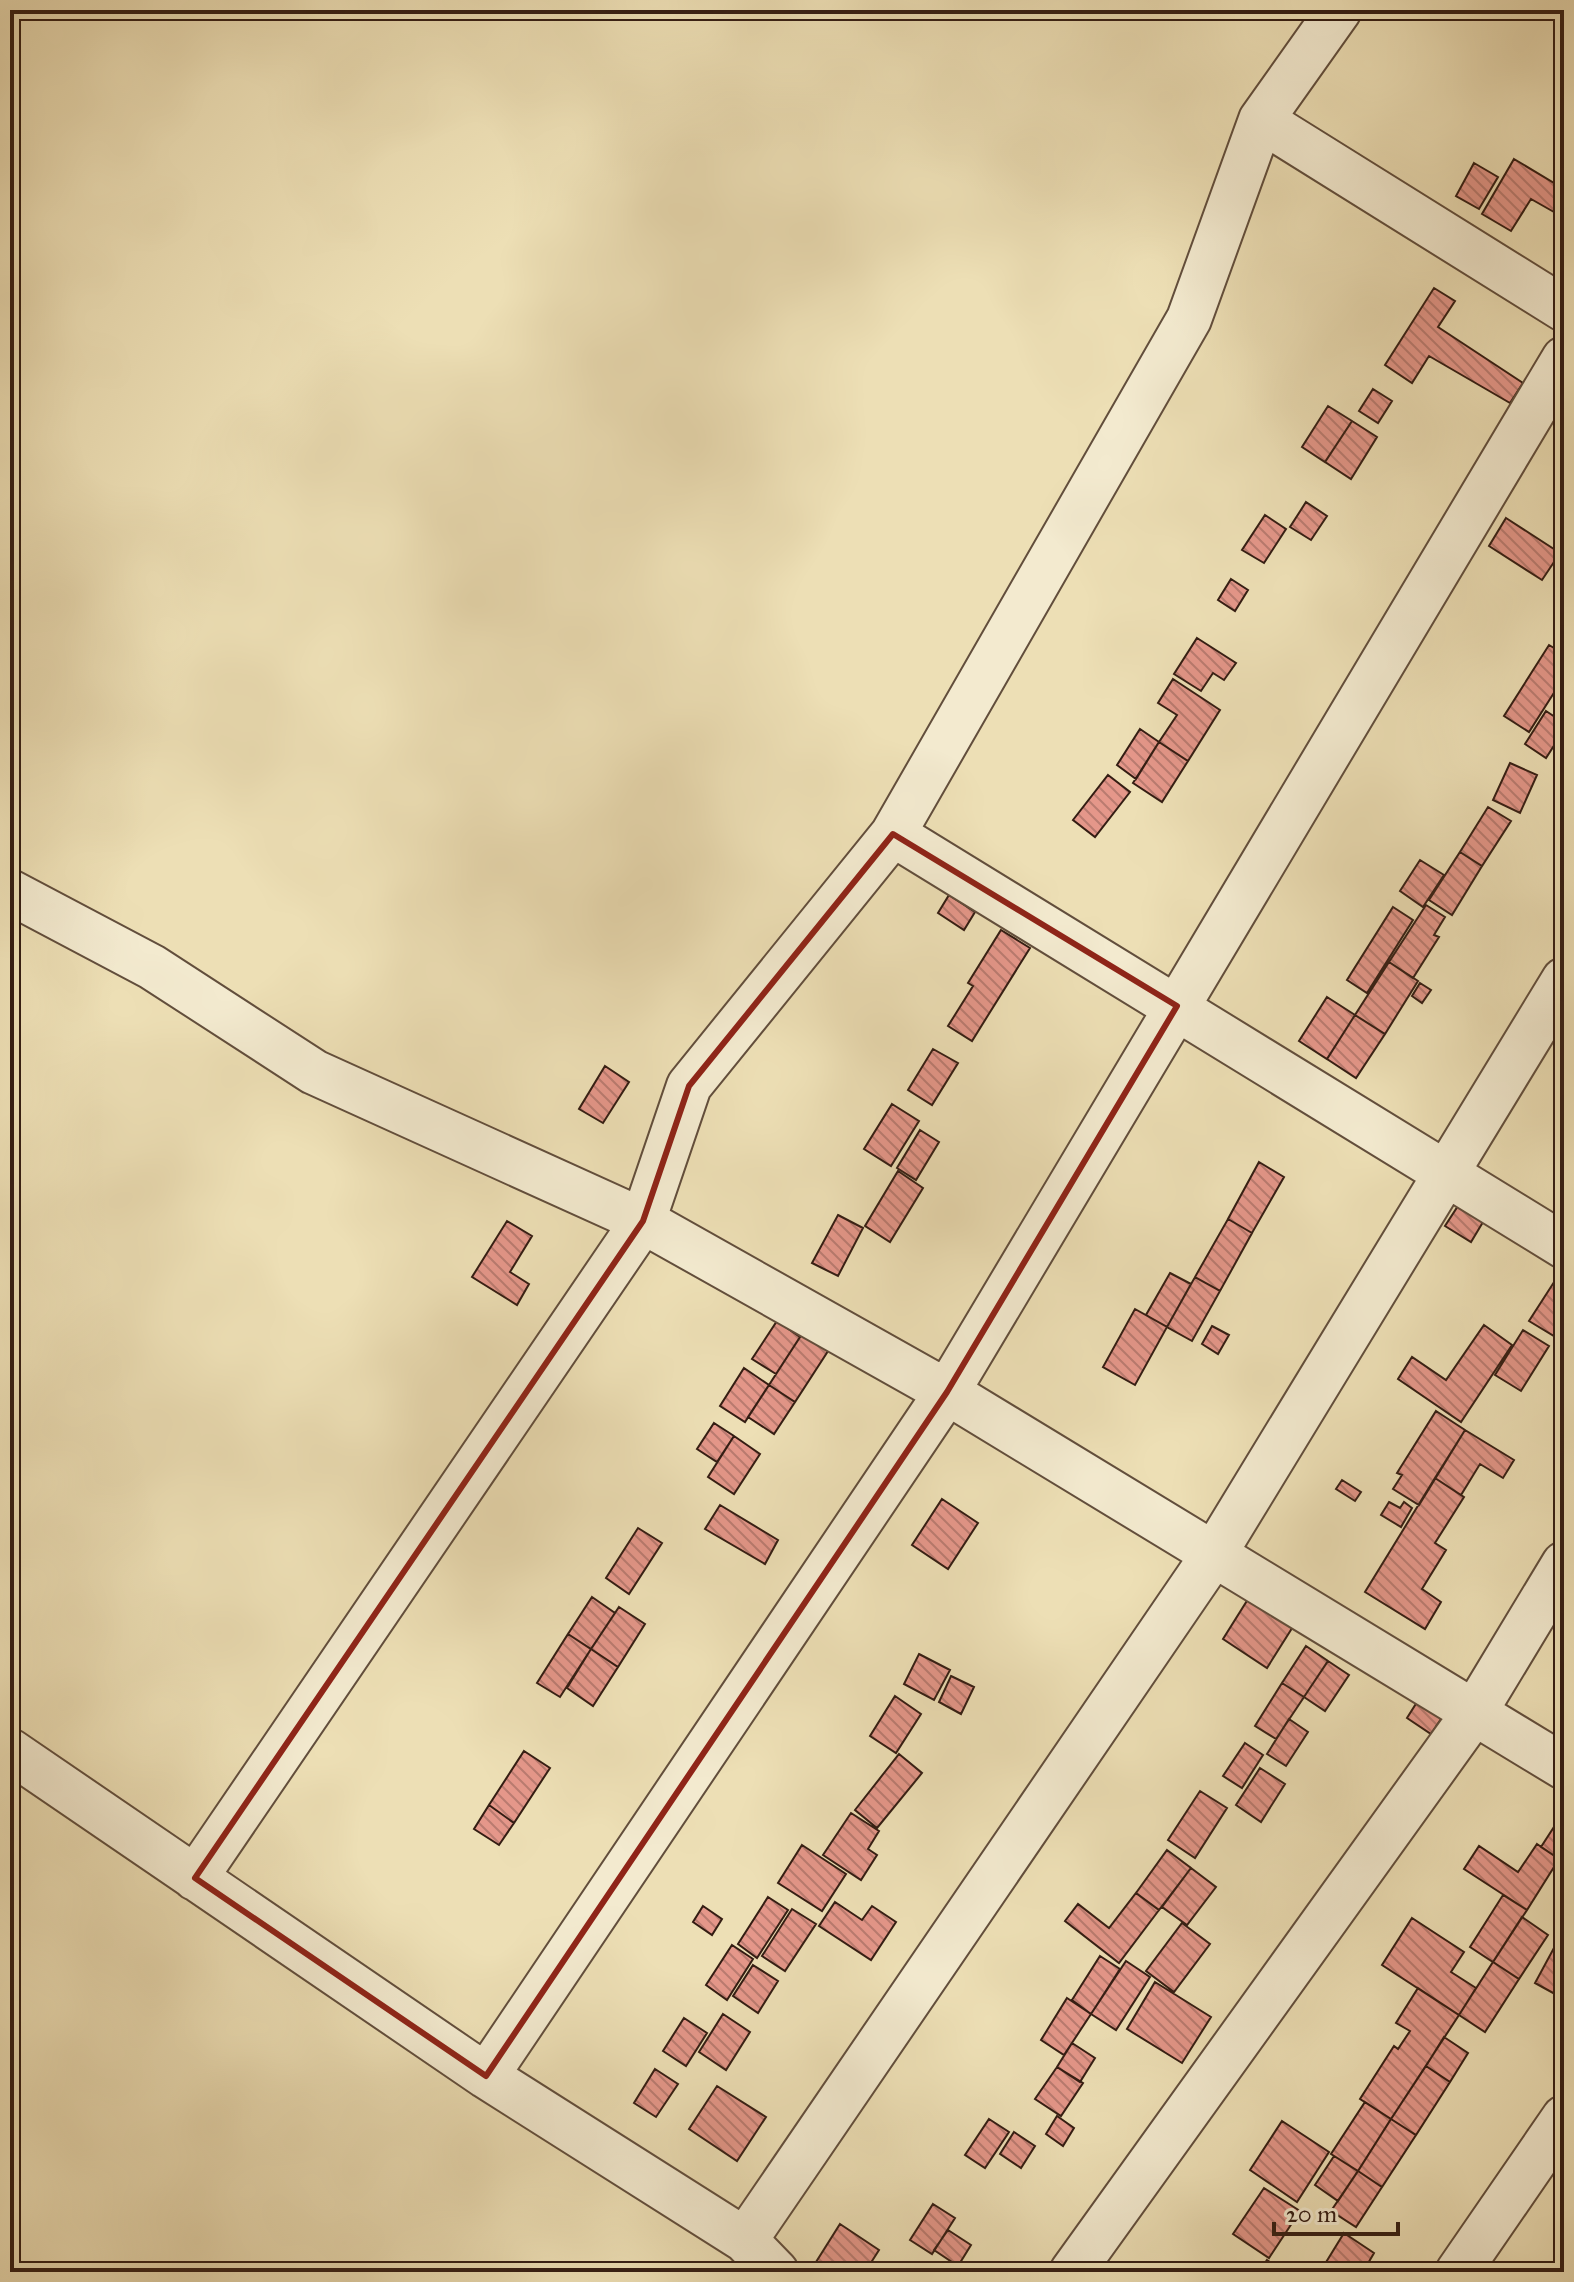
<svg xmlns="http://www.w3.org/2000/svg" width="1574" height="2282" font-family="'IM FELL Great Primer',serif">
<defs>
<pattern id="building-back-hatch" width="6" height="6" patternUnits="userSpaceOnUse" patternTransform="scale(2)"><rect width="6" height="6" fill="#e5978a"/><path d="M-1 5l2 2M0 0l6 6M5-1l2 2" fill="none" stroke="#ba7b70"/></pattern>
</defs>
<rect width="100%" height="100%" fill="#eddfb5"/>
<filter id="stains"><feTurbulence type="fractalNoise" baseFrequency=".0025" numOctaves="4"/><feColorMatrix values="0 0 0 0 .2 0 0 0 0 .09 0 0 0 0 .02 0 0 0 .5 -.17"/></filter>
<radialGradient id="worn" r=".72"><stop offset=".6" stop-color="#630" stop-opacity="0"/><stop offset="1" stop-color="#630" stop-opacity=".3"/></radialGradient>
<path fill="url(#building-back-hatch)" stroke="#341d13" stroke-width="2" d="M1514,159L1564,189V224L1558,221L1561,216L1531,199L1511,231L1482,214Z
M1474,163L1498,177L1479,209L1456,196Z
M1434,288L1455,301L1438,327L1523,383L1510,403L1429,356L1412,383L1385,365Z
M1373,389L1392,401L1378,423L1359,411Z
M1328,406L1352,421L1325,462L1302,447Z
M1352,421L1377,437L1351,479L1325,462Z
M1306,502L1327,516L1311,540L1290,527Z
M1265,515L1286,529L1264,563L1242,550Z
M1506,518L1560,553L1542,580L1489,546Z
M1231,579L1248,590L1235,611L1218,600Z
M1197,638L1236,663L1224,680L1213,673L1201,691L1174,674Z
M1549,645L1564,654V677L1529,732L1504,716Z
M1173,679L1220,710L1188,761L1159,742L1177,715L1158,703Z
M1546,711L1564,723V730L1546,758L1525,744Z
M1140,729L1159,742L1136,779L1117,765Z
M1159,742L1188,761L1162,802L1133,783Z
M1510,763L1537,775L1520,813L1493,800Z
M1108,775L1130,792L1095,837L1073,820Z
M1488,807L1511,821L1482,866L1460,852Z
M1460,852L1482,866L1452,915L1429,900Z
M1420,860L1444,875L1423,907L1400,891Z
M949,895L975,912L964,930L938,913Z
M1426,905L1445,917L1434,935L1439,937L1413,978L1389,962Z
M1393,907L1413,920L1367,993L1347,980Z
M1001,930L1030,948L972,1041L948,1026L973,986L968,983Z
M1389,962L1418,981L1385,1034L1355,1015Z
M1420,983L1431,990L1422,1003L1412,996Z
M1327,997L1355,1015L1327,1059L1299,1041Z
M1355,1015L1385,1034L1356,1078L1327,1059Z
M933,1049L958,1063L932,1105L908,1090Z
M605,1066L629,1082L603,1123L579,1109Z
M892,1104L919,1121L891,1166L864,1149Z
M920,1130L939,1142L916,1180L897,1168Z
M1259,1162L1284,1177L1252,1233L1228,1219Z
M898,1171L923,1188L890,1242L865,1226Z
M1458,1206L1483,1222L1471,1242L1445,1226Z
M838,1215L863,1228L838,1276L812,1263Z
M1228,1219L1252,1233L1220,1291L1195,1277Z
M507,1221L532,1236L510,1272L529,1284L517,1305L472,1277Z
M1170,1273L1191,1284L1167,1327L1146,1315Z
M1195,1277L1220,1291L1192,1341L1167,1327Z
M1556,1279L1564,1284V1318L1554,1336L1529,1321Z
M1135,1309L1167,1327L1135,1385L1103,1367Z
M777,1321L800,1337L776,1374L752,1359Z
M1484,1325L1512,1345L1461,1422L1398,1379L1412,1357L1446,1380Z
M1212,1326L1229,1335L1218,1354L1202,1344Z
M1523,1330L1549,1346L1521,1391L1495,1375Z
M804,1331L830,1348L795,1402L769,1385Z
M744,1368L769,1385L745,1422L720,1406Z
M769,1385L795,1402L774,1434L748,1417Z
M1436,1411L1465,1430L1419,1505L1393,1489L1402,1475L1397,1473Z
M714,1423L734,1436L717,1462L697,1449Z
M1465,1430L1514,1460L1503,1478L1480,1464L1461,1495L1435,1478Z
M734,1436L760,1454L734,1494L708,1477Z
M1435,1478L1464,1497L1435,1543L1446,1550L1422,1589L1441,1602L1425,1629L1365,1592Z
M1342,1480L1361,1492L1355,1501L1336,1489Z
M942,1499L978,1523L948,1569L912,1545Z
M1389,1502L1400,1508L1404,1502L1412,1508L1401,1527L1381,1515Z
M720,1505L778,1540L765,1564L705,1529Z
M638,1528L662,1543L629,1594L606,1578Z
M1250,1596L1294,1625L1267,1668L1223,1639Z
M592,1597L615,1613L591,1649L568,1634Z
M619,1607L645,1624L618,1667L591,1649Z
M568,1634L591,1649L560,1697L537,1683Z
M1306,1646L1328,1661L1304,1697L1282,1683Z
M591,1649L618,1667L593,1706L567,1688Z
M919,1654L950,1670L934,1700L904,1684Z
M1328,1661L1349,1675L1325,1711L1304,1697Z
M951,1676L974,1687L961,1714L939,1702Z
M1282,1683L1304,1697L1276,1739L1255,1726Z
M895,1696L921,1714L896,1753L870,1736Z
M1419,1699L1443,1716L1431,1734L1407,1718Z
M1289,1719L1308,1732L1286,1766L1267,1754Z
M1245,1743L1263,1755L1242,1788L1223,1776Z
M524,1751L550,1768L514,1823L489,1805Z
M899,1754L922,1773L877,1828L855,1810Z
M1260,1768L1285,1784L1261,1822L1236,1805Z
M1200,1791L1227,1808L1195,1858L1168,1840Z
M489,1805L514,1823L499,1845L474,1829Z
M851,1813L879,1831L868,1849L877,1855L861,1880L823,1855Z
M1563,1813L1564,1852L1559,1859L1541,1847Z
M1537,1844L1559,1859L1527,1910L1464,1869L1479,1846L1518,1872Z
M802,1845L846,1874L822,1911L778,1883Z
M1167,1850L1191,1868L1159,1910L1136,1893Z
M1191,1868L1216,1887L1187,1925L1162,1907Z
M1136,1893L1159,1910L1119,1963L1065,1921L1078,1904L1109,1928Z
M1503,1895L1527,1910L1493,1962L1470,1947Z
M768,1897L788,1910L757,1958L738,1944Z
M835,1902L862,1920L872,1906L896,1922L871,1960L819,1926Z
M703,1906L722,1919L712,1935L693,1922Z
M792,1909L816,1924L785,1971L762,1956Z
M1522,1917L1548,1935L1519,1979L1493,1962Z
M1412,1918L1464,1952L1451,1972L1476,1988L1459,2015L1382,1965Z
M1182,1923L1210,1944L1174,1992L1146,1971Z
M1561,1935L1564,1937V1999L1535,1983Z
M732,1945L753,1959L727,2000L706,1985Z
M1100,1956L1120,1969L1091,2014L1072,2000Z
M1126,1961L1150,1977L1116,2030L1091,2014Z
M1493,1962L1519,1979L1485,2032L1459,2015Z
M753,1965L778,1981L758,2013L733,1996Z
M1155,1982L1211,2017L1182,2063L1127,2029Z
M1418,1988L1459,2015L1391,2119L1360,2099L1394,2046L1398,2049L1410,2031L1396,2023Z
M1067,1998L1091,2014L1064,2055L1041,2040Z
M723,2014L750,2032L726,2070L699,2052Z
M684,2018L707,2033L686,2066L663,2051Z
M1444,2037L1468,2053L1450,2082L1426,2066Z
M1072,2043L1095,2058L1080,2082L1057,2067Z
M1426,2066L1450,2082L1416,2135L1391,2119Z
M1057,2067L1083,2083L1061,2116L1035,2099Z
M655,2069L678,2084L656,2117L634,2103Z
M717,2086L766,2117L737,2161L689,2129Z
M1365,2102L1391,2119L1358,2171L1331,2154Z
M1057,2116L1074,2128L1063,2146L1046,2134Z
M989,2119L1009,2132L985,2168L965,2155Z
M1391,2119L1416,2135L1382,2187L1358,2171Z
M1282,2121L1329,2152L1297,2202L1250,2170Z
M1014,2132L1035,2146L1021,2168L1000,2154Z
M1334,2156L1358,2171L1338,2201L1315,2185Z
M1358,2171L1382,2187L1356,2227L1331,2211Z
M1264,2188L1300,2211L1269,2258L1233,2234Z
M933,2204L955,2218L932,2254L910,2240Z
M840,2224L879,2250L865,2272H814L811,2270Z
M948,2230L971,2245L958,2266L934,2250Z
M1344,2233L1374,2253L1363,2272H1320Z
M1267,2260L1285,2272H1259Z"/>
<g fill="none" stroke-linecap="round" stroke-linejoin="round">
<defs>
<path id="minor" d="M1261,120L1564,309
M893,834L1564,1246
M10,892L152,967L314,1072L643,1221L947,1392L1564,1767
M10,1751L486,2076L745,2240L776,2272
M195,1878L643,1221L689,1086L893,834L1189,319L1261,120L1339,10
M486,2076L947,1392L1564,359
M745,2240L1214,1554L1564,980
M1072,2272L1474,1713L1564,1564
M1458,2272L1564,2118"/>
</defs>
<use href="#minor" stroke="#624e3c" stroke-width="48"/>
<use href="#minor" stroke="#f3eacf" stroke-width="44"/>
</g>
<path fill="none" stroke="#8f2418" stroke-width="6" stroke-linejoin="round" d="M893,834L1177,1006L947,1392L486,2076L195,1878L643,1221L689,1086Z"/>
<rect width="1574" height="2282" fill="none" stroke="#eddfb5" stroke-width="40"/>
<rect x="12" y="12" width="1550" height="2258" fill="none" stroke="#341d13" stroke-width="4"/>
<rect x="20" y="20" width="1534" height="2242" fill="none" stroke="#341d13" stroke-width="2"/>
<path d="M1274 2222v12h124v-12" fill="none" stroke="#341d13" stroke-width="4"/>
<text x="1286" y="2222" font-size="24" fill="#341d13" stroke="#f3eacf" stroke-width="6" paint-order="stroke">20 m</text>
<rect width="100%" height="100%" filter="url(#stains)"/>
<rect width="100%" height="100%" fill="url(#worn)"/>
</svg>
